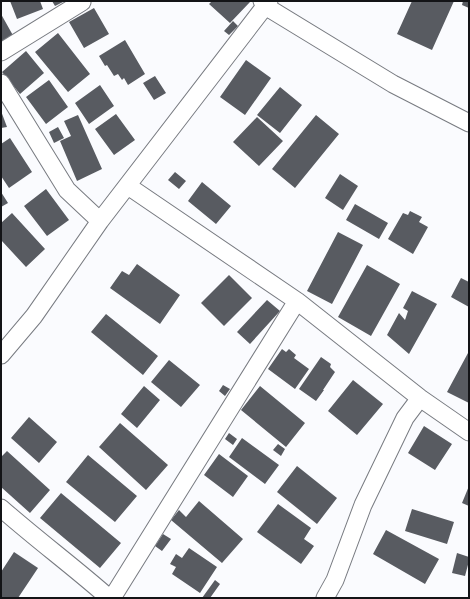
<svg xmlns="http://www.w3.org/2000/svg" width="470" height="599" font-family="Literata,serif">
<rect width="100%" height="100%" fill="#fafbfe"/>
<path fill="#585b61" d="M10,1H40L43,9L17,19Z
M52,1H65L55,6Z
M212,1H248L250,2L230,23L209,4Z
M412,1H454L432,50L397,34Z
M463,1H469V8L462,5Z
M94,8L109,34L84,48L69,22Z
M1,14L15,39L1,46Z
M233,21L238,26L229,35L224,31Z
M58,33L90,74L68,92L35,52Z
M125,40L145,74L128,85L124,78L122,80L118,74L114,76L107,65L105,66L99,56Z
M26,51L44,73L20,94L2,72Z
M246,60L271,78L245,115L220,97Z
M155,76L166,93L154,100L143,83Z
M49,80L68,107L46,124L26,97Z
M100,85L114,106L89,124L75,103Z
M280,87L302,105L280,133L257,115Z
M1,111L7,127L1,128Z
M116,114L135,140L114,155L95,129Z
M78,115L102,169L77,181L60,141L71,136L64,121Z
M316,115L339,134L295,188L272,169Z
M257,117L283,141L259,166L233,142Z
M58,127L64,138L54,143L49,132Z
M10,138L32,172L9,188L1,176V144Z
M175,172L186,181L179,189L168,180Z
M340,174L358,186L343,210L325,198Z
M202,182L231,206L216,224L188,201Z
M46,189L69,220L47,236L24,206Z
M1,192L8,203L1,207Z
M355,204L388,223L379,239L346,220Z
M410,211L422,217L419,222L428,227L413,254L388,239L403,213L408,215Z
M12,213L45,249L26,267L1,240V223Z
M338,232L363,245L332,304L307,291Z
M137,264L180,295L160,324L110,288L122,271L129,275Z
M367,265L400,284L371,336L338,317Z
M229,275L252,298L224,326L201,303Z
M461,278L469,282V307L451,297Z
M412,291L437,304L409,354L387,335L399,313L405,320L408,311L403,308Z
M267,300L280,311L250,344L237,332Z
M106,314L158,356L143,375L91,332Z
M282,349L286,352L289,349L296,355L294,358L309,369L295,389L268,369Z
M468,353L469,354V403L447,392Z
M321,357L331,364L330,367L335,372L323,390H324L316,401L299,389Z
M169,360L200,385L181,407L151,382Z
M353,380L383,404L357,435L328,411Z
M223,385L230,389L225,396L219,391Z
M144,386L160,400L137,428L121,414Z
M260,386L305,423L286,447L241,410Z
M29,417L57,442L39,463L11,438Z
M120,423L168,465L146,490L99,447Z
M424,426L452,444L435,470L408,453Z
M229,433L237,439L233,445L225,439Z
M242,438L279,465L265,484L229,457Z
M278,444L285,449L281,456L273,450Z
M7,451L50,490L30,513L1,487V457Z
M219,454L248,476L233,497L204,475Z
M88,455L137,496L115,522L66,482Z
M297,466L337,498L317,524L277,492Z
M469,486V506L462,503Z
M61,493L121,543L100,568L40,518Z
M199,501L243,539L222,563L171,520L179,510L186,517Z
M278,504L311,528L304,539L314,546L301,564L257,532Z
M412,509L454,522L447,544L405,531Z
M386,530L439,559L425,584L373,554Z
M163,534L171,539L162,551L155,546Z
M189,548L217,567L200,593L172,574L176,567L170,564L176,554L182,558Z
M14,552L38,568L18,598H1V572Z
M457,553L469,557V561L465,576L452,573Z
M215,580L220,584L210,598H202Z"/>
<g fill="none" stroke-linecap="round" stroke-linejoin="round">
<defs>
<path id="street" d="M262,1L265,6L393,84L469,123
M1,52L82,2
M1,83L67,190L100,221
M128,186L297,301L420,398L469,432
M1,355L34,316L100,221L269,1
M1,508C36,539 74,567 109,598
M112,598L297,301
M325,598L335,580L363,505L405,418L420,398"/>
</defs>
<use href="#street" stroke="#787b81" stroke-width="19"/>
<use href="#street" stroke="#fff" stroke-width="17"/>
</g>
<rect width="470" height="599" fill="none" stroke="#131417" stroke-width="4"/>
</svg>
